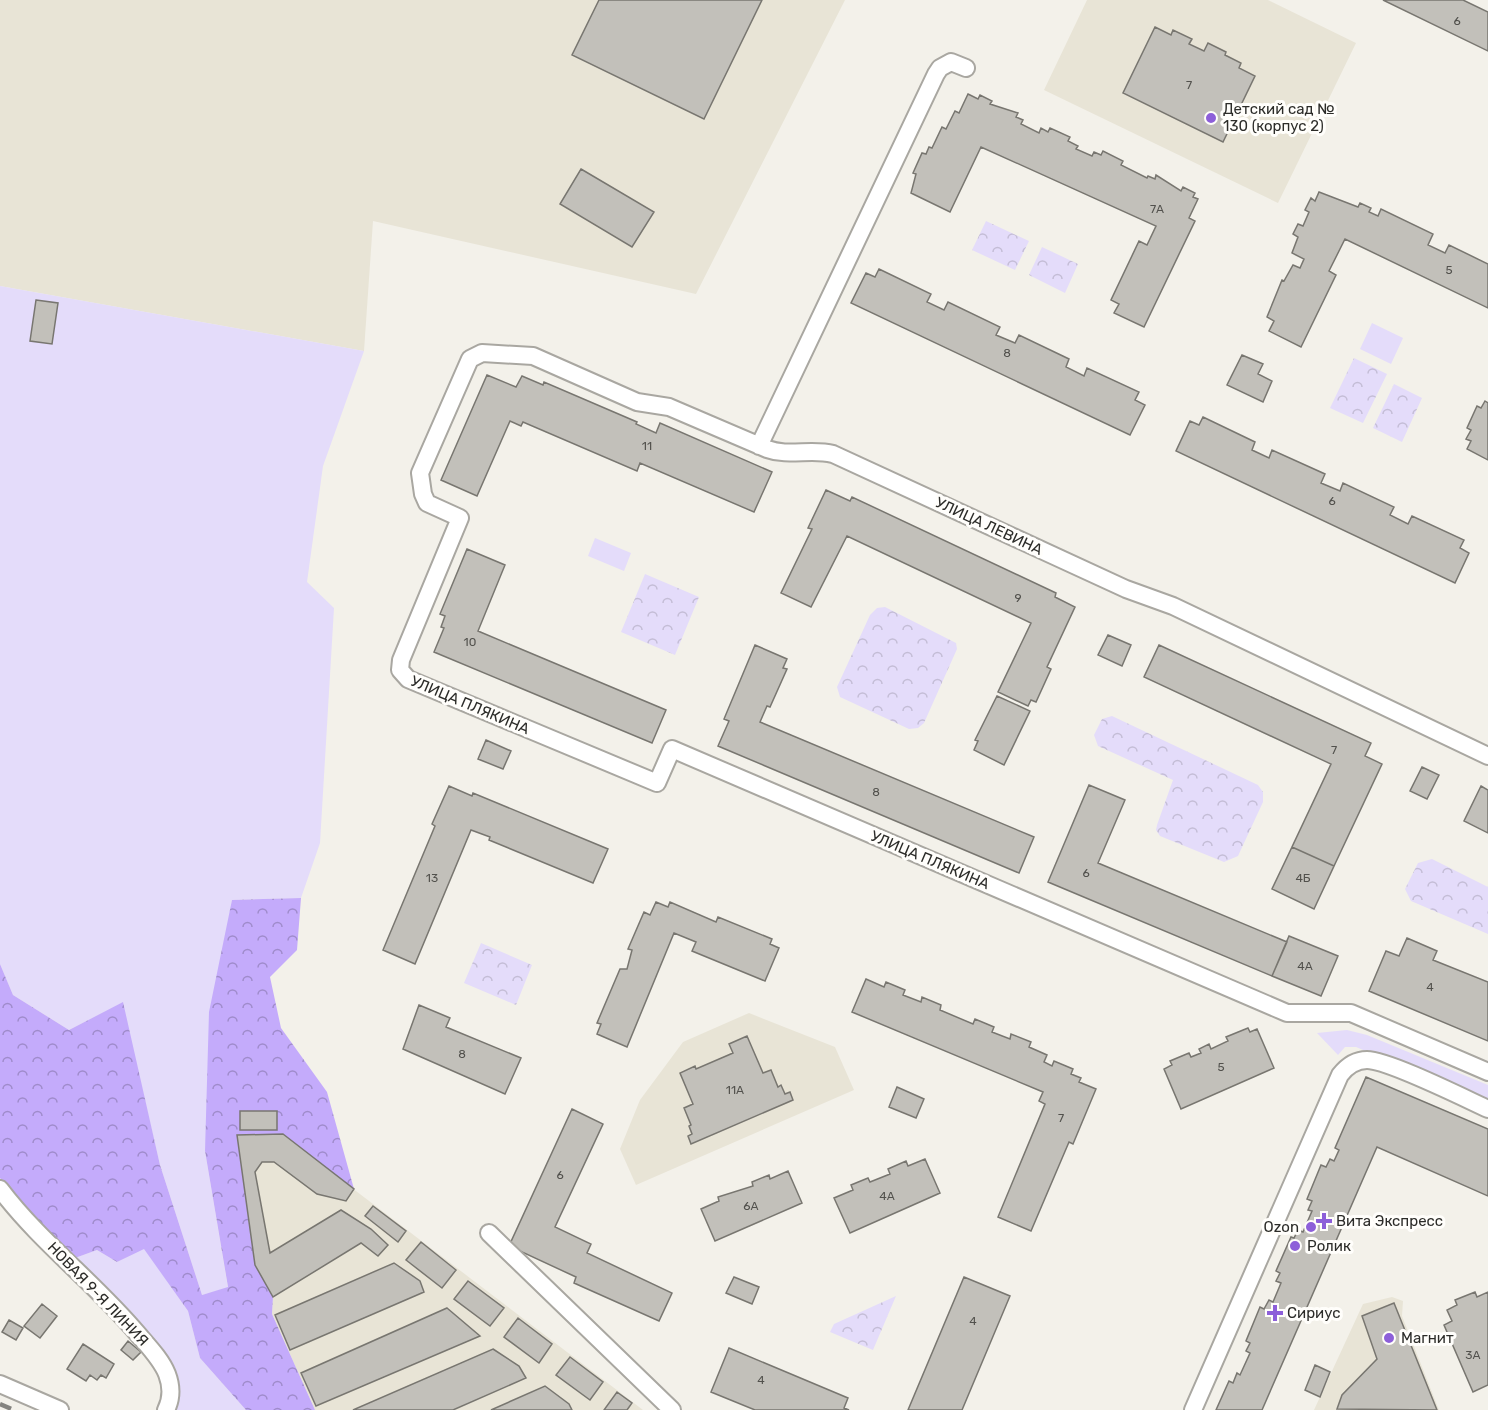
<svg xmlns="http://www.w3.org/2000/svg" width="1488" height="1410" font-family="Rubik,sans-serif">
<defs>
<pattern id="forest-crowns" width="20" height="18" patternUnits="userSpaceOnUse" patternTransform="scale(1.5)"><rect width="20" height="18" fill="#c4abfb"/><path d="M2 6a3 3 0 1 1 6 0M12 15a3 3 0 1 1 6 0" fill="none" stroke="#9f8bcb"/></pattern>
<pattern id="park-crowns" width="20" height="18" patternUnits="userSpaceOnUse" patternTransform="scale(1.5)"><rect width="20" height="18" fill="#e4dcfa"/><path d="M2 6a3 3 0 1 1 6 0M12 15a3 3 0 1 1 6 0" fill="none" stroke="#c4bdd6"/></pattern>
</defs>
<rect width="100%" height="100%" fill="#f3f1ea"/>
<path fill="#e8e4d6" d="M0,0H845L696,294L373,221L364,351L0,286Z
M1087,0H1268L1356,43L1278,203L1044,90Z
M749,1013L835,1047L854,1090L636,1185L620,1149L640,1100L683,1042Z
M283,1134L335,1175L643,1410H315L272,1314L273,1297L237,1135Z
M1392,1297L1403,1301L1402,1316L1439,1410H1314L1363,1304Z"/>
<path fill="#e4dcfa" d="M0,286L364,351L323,466L307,582L334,608L320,843L301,898L232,900L205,1151L228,1288L202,1295L160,1165L122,1003L69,1030L13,995L0,964Z
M1372,323L1403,338L1391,364L1360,349Z
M595,538L631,553L624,571L588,556Z
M1347,1030L1367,1035L1488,1085V1102L1356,1047H1345L1338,1055L1317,1033Z
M144,1248L188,1311L200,1358L246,1410H173L177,1391L75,1258L97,1250L117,1262Z"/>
<path fill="url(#forest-crowns)" d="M301,898L297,950L270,977L281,1028L327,1092L354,1189L283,1134L238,1135L273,1297L272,1314L315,1410H246L200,1358L188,1311L144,1249L117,1262L97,1250L75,1258L27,1215L0,1178V964L13,995L69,1030L123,1002L160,1165L202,1295L228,1287L205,1151L209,1012L232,900Z"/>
<path fill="url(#park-crowns)" d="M986,221L1029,241L1015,270L972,250Z
M1042,247L1078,264L1065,293L1029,275Z
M1354,358L1387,374L1363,423L1330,408Z
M1394,384L1422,398L1402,442L1373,428Z
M645,574L699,597L675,655L621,632Z
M885,607L956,643L957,649L924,723L918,728L909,729L840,697L837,687L870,615L877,608Z
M1112,716L1258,785L1263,792V802L1238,856L1224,862L1160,836L1156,830L1157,825L1173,780L1098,746L1094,735L1102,719Z
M1432,859L1488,887V934L1411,901L1405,889L1418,863Z
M481,943L532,965L516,1005L464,983Z
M896,1296L873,1350L830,1332L834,1324Z"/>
<path fill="#c2c0ba" stroke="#787670" stroke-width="1.5" d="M599,0H762L704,119L572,55Z
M1383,0H1463L1488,12V51Z
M1155,27L1171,35L1173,30L1192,39L1189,44L1204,51L1208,43L1226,52L1225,55L1241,63L1239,68L1255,76L1223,142L1123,93Z
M968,94L978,99L980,95L992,101L990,104L1018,113L1016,117L1023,120L1021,124L1039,133L1041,128L1048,132L1050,128L1070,137L1068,141L1078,146L1076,149L1092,156L1094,152L1101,155L1103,151L1123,161L1121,165L1147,178L1148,176L1155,179L1156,175L1181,191L1183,187L1195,193L1193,197L1198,199L1189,218L1195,221L1144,327L1114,313L1119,304L1111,300L1139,241L1147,245L1156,226L981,147L950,212L911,193L916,174L913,173L922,153L926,154L929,147L932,148L942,127L946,129L955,111L959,113Z
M581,169L654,212L632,247L560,204Z
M1319,192L1358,207L1360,203L1371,208L1369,212L1378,216L1381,209L1433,234L1428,245L1445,253L1449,245L1488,264V308L1345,239L1329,271L1336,275L1301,347L1269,331L1274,321L1267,317L1282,280L1284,281L1293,265L1300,268L1304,259L1292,253L1298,237L1293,234L1298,224L1303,226L1309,212L1305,210L1311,198L1315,201Z
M879,269L931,294L927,302L944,310L948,302L1000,327L996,335L1015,343L1019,335L1069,359L1066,367L1084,376L1087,368L1139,392L1135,400L1145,405L1130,435L851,303L866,273L875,277Z
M36,300L58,303L52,344L30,341Z
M1242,355L1263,364L1258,374L1272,381L1263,402L1227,385Z
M487,375L516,387L522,376L543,385L544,382L637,422L636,424L656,433L660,423L772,472L754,512L640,463L637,471L523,422L521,426L510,421L477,496L441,480Z
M1485,401L1488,403V460L1467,449L1471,441L1466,439L1471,430L1467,428L1477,406L1481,408Z
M1203,417L1255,442L1252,450L1269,458L1272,450L1325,474L1321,483L1340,491L1343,483L1394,507L1390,515L1408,524L1412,516L1464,540L1460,548L1469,553L1455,583L1176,451L1190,421L1199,425Z
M826,490L850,501L852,497L1056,593L1055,597L1075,607L1047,667L1051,669L1036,702L1031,700L1028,706L998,692L1031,623L847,536L811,607L781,593L812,529L808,528Z
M467,549L505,565L478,631L666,710L652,743L434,652L444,628L441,627L445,616L440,614Z
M1108,635L1131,645L1122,666L1098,655Z
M755,645L787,659L783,668L787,669L770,707L767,706L760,722L1034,837L1019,873L718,746L729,721L724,719Z
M1159,645L1371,743L1365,756L1382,764L1334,866L1292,847L1331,764L1144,677Z
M997,696L1030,711L1004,765L974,750L978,741L975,740Z
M486,740L511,751L503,769L478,759Z
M1422,767L1439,775L1427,799L1410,791Z
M1089,785L1125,800L1098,863L1287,942L1272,976L1048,882Z
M449,786L472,796L473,793L608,849L593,883L489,840L490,837L471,830L415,964L383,950L435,826L432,824Z
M1481,786L1488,790V833L1464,821Z
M1292,847L1334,866L1314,909L1272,889Z
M656,902L668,907L670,902L716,922L718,917L772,939L770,944L779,948L765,981L692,951L696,942L674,933L627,1047L597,1034L601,1024L597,1023L620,969H627L632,950L628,949L644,912L650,915Z
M1289,936L1338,956L1321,996L1272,976Z
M1407,938L1437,951L1433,960L1488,982V1041L1369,991L1386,951L1399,956Z
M866,979L884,987L886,982L905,990L903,995L921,1002L922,997L941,1005L940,1010L973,1024L975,1019L994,1027L992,1032L1010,1039L1011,1034L1031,1042L1029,1047L1047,1055L1044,1062L1052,1066L1054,1061L1073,1069L1071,1074L1081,1078L1079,1082L1096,1089L1073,1144L1069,1142L1031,1231L998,1217L1045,1104L1039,1101L1043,1092L852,1012Z
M419,1005L450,1018L446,1027L521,1058L505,1094L403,1049Z
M1248,1028L1250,1032L1257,1029L1274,1068L1181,1109L1164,1069L1172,1065L1170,1061L1189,1053L1191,1057L1201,1053L1199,1049L1209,1044L1211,1049L1228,1041L1226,1037Z
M747,1036L763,1073L771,1070L778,1087L781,1085L785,1094L790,1092L793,1100L691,1144L688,1136L692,1134L689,1126L691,1125L684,1108L693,1104L680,1073L695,1066L696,1069L733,1053L729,1044Z
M1366,1077L1488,1129V1196L1377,1147L1262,1410H1216L1229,1381L1233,1383L1237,1373L1240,1375L1250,1353L1246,1351L1250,1343L1246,1341L1260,1307L1264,1309L1269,1300L1273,1302L1281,1283L1276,1281L1280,1273L1276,1271L1291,1237L1294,1238L1298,1230L1303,1232L1312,1211L1308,1210L1312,1201L1307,1199L1321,1165L1326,1167L1330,1159L1334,1161L1339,1150L1335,1148Z
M897,1087L924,1099L916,1118L889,1107Z
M572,1109L603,1124L555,1227L591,1244L587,1253L672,1293L659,1321L574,1283L576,1277L509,1246Z
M240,1111H277V1130H240Z
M283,1134L354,1189L346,1201L317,1194L274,1162H262L255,1172L270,1253L341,1210L371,1229L388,1245L378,1256L361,1243L273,1297L255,1265L237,1135Z
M925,1159L940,1193L850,1233L834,1198L853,1190L851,1185L868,1178L870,1182L890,1174L888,1169L906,1161L908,1166Z
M788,1171L802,1203L715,1241L701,1209L719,1201L718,1197L753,1186L752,1182L769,1175L770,1179Z
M373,1206L406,1231L398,1242L365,1216Z
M421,1242L456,1270L442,1288L406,1260Z
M394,1263L420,1281L424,1292L290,1350L275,1315Z
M734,1277L759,1287L752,1304L726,1293Z
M964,1277L1010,1296L962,1410H908Z
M468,1281L504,1308L490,1326L454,1299Z
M1475,1292L1477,1297L1488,1292V1385L1473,1392L1444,1325L1452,1321L1447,1310L1457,1305L1455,1300Z
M1394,1303L1437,1410L1337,1409L1342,1395L1377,1359L1362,1316Z
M42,1304L57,1316L40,1338L24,1326Z
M447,1308L480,1336L316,1406L301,1373Z
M518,1318L552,1344L539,1363L504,1337Z
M9,1320L23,1328L16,1340L2,1332Z
M128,1341L141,1352L133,1360L121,1350Z
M83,1344L114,1364L106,1378L101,1375L97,1380L90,1375L86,1381L67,1369Z
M729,1348L848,1398L844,1408L849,1410H755L711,1392Z
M493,1349L519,1366L526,1378L453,1410H353Z
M570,1357L603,1382L590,1400L556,1375Z
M1315,1365L1330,1372L1320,1397L1305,1390Z
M545,1386L569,1404L572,1410H491Z
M617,1392L632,1403L627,1410H604Z"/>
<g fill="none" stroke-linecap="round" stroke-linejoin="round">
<defs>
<path id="minor" d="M759,446L936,74L940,68L951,62L966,68
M1488,756L1173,606L1126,589L833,454C811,448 789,457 767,449L669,407L637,402L533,356L482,353L470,359L420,473L423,494L427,503L460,518L401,660L400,670L408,679L657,783L672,749L1287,1013H1351L1488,1072
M0,1189C40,1242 94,1282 137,1333C148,1346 161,1359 167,1374C172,1387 172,1398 166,1410
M489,1233L672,1410
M0,1384L60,1410
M1193,1410L1340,1075C1347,1066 1355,1060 1367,1060C1388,1060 1464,1098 1488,1109"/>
</defs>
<use href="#minor" stroke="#a9a7a1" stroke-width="20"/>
<use href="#minor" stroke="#fff" stroke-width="16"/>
<path stroke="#84837f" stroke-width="4.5" stroke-dasharray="12 6" stroke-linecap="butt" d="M0,1404L14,1410"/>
</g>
<g fill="#8d5fd9" stroke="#fffefb" stroke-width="2">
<circle cx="1211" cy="118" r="6"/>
<path d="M1321 1212h6v6h6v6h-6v6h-6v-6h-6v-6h6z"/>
<circle cx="1311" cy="1227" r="6"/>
<circle cx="1295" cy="1246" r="6"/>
<path d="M1272 1304h6v6h6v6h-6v6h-6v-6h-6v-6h6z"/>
<circle cx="1389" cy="1338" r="6"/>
</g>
<g text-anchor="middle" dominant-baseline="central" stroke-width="6" stroke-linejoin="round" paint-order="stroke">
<g font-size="12" fill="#52514d">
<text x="1457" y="21">6</text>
<text x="1189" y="85">7</text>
<text x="1157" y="209">7А</text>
<text x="1449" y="270">5</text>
<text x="1007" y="353">8</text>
<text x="647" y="446">11</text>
<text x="1332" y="501">6</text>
<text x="1018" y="598">9</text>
<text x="470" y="642">10</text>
<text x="1334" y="750">7</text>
<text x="876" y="792">8</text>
<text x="1086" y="873">6</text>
<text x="432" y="878">13</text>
<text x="1303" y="878">4Б</text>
<text x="1305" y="966">4А</text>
<text x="1430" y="987">4</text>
<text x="462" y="1054">8</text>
<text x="1221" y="1067">5</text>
<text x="735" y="1090">11А</text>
<text x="1061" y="1118">7</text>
<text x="560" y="1175">6</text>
<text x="887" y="1196">4А</text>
<text x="751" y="1206">6А</text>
<text x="973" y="1321">4</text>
<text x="1473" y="1355">3А</text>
<text x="761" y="1380">4</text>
</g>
<g font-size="15" fill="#2c2c29" stroke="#fffefb" text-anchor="start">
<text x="1223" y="109">Детский сад №<tspan x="1223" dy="17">130 (корпус 2)</tspan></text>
<text x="1336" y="1221">Вита Экспресс</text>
<text x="1299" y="1227" text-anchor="end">Ozon</text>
<text x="1307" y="1246">Ролик</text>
<text x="1287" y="1313">Сириус</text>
<text x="1401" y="1338">Магнит</text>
</g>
<g font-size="15" fill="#2c2c29" stroke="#fffefb">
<text transform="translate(989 526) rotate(25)">УЛИЦА ЛЕВИНА</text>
<text transform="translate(470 705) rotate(23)">УЛИЦА ПЛЯКИНА</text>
<text transform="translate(930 860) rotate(23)">УЛИЦА ПЛЯКИНА</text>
<text transform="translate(98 1294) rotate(46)">НОВАЯ 9-Я ЛИНИЯ</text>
</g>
</g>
</svg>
